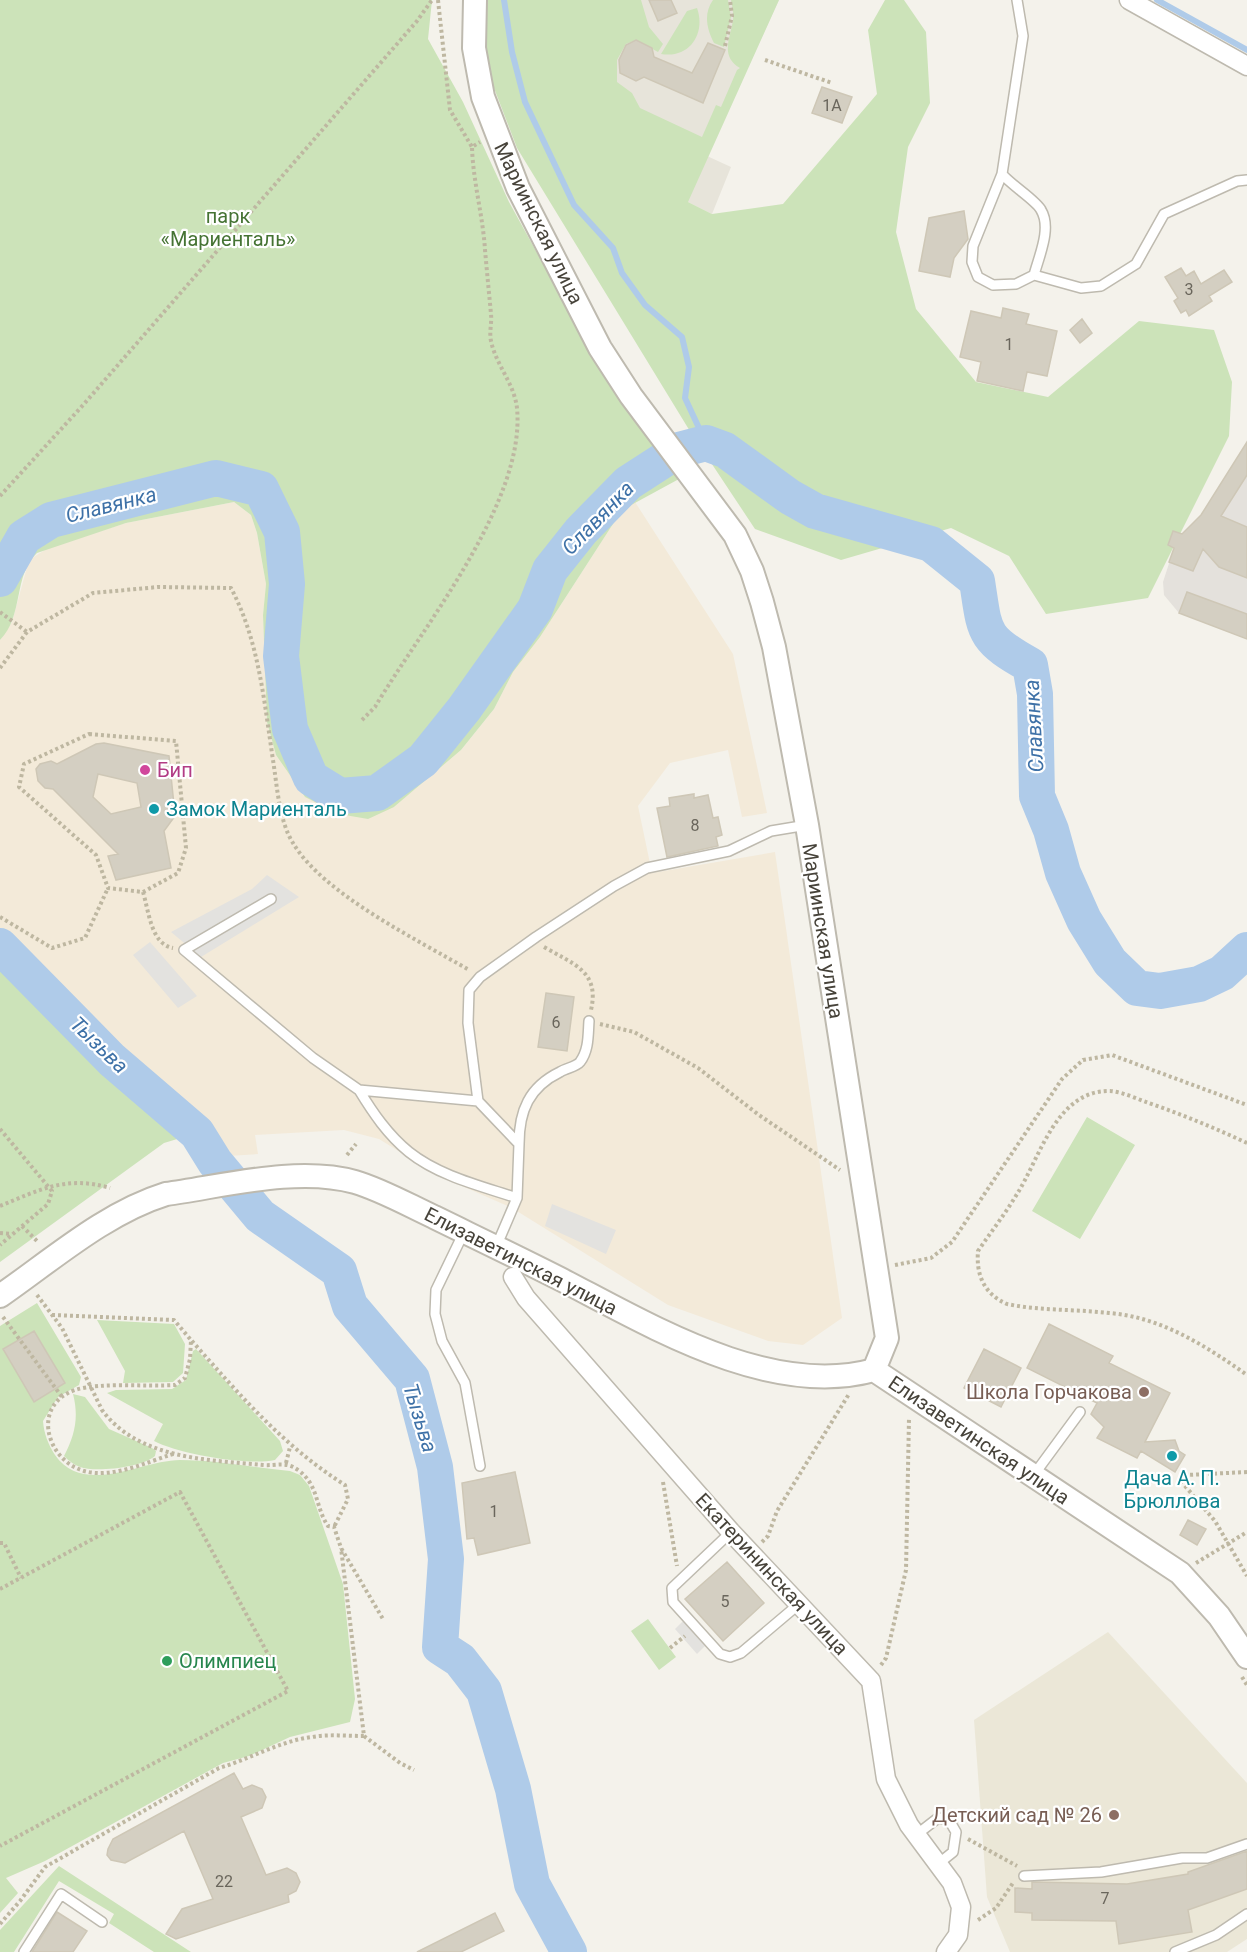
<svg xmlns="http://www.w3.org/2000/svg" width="1247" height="1952" font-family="Roboto,sans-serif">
<rect width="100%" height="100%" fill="#f4f2eb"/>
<path fill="#e7e4da" d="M609,0H779L707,156L731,167L712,214L688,202L577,77Z"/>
<path fill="#f3ead9" d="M234,502L251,515L257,533L266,584L263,615L267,722L276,755L305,797L394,807L461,750L494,709L513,672L540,637L622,510L635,502L733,654L767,813L742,817L728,750L670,763L638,806L652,873L775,852L842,1318L803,1345L768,1341L668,1305L512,1208L439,1176L379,1139L344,1130L255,1135L258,1154L228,1156L179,1106L149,1088L123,1064L75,1007L53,987L15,942L0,931V640L12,622L29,560L48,548L126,523Z"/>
<path fill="#e4e1dc" d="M1247,446V639L1179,613L1164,595L1163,582L1174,548L1173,531L1182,534L1201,515Z"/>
<path fill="#ebe7d7" d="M1108,1632L1247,1783V1939L1227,1952H1010L987,1897L974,1720Z"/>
<path fill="#cce3b9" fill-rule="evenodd" d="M0,0H432L428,39L463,102L509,202L590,349L625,397L654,448L679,479L622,510L540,637L513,672L494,709L461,750L394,807L368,819L339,814L305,797L276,755L267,722L263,615L266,584L257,533L251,515L234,502L126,523L37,553C13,575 24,616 0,640Z
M487,0H641L649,27L663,44L658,52L636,40L626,44L617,60V82L632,93L640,108L702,137L716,105L721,107L737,70L740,68C720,56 730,39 733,20C734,13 732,6 731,0H779L688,202L712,214L783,204L877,94L868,30L885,0H904L926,32L930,103L908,147L896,232L916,309L976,382L1048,397L1139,321L1214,330L1232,382L1229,436L1148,598L1046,614L1009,556L951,528L841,560L755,529L688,428L517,148L489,75L484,36Z
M713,0H728L731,17L724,47L714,43C707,29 703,14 713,0Z
M697,8C706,33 690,59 661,54L687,11Z
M0,946L112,1060L197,1133L164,1143L0,1262Z
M1087,1117L1135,1145L1080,1239L1032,1211Z
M37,1303L81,1377L79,1385L58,1397L43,1421C44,1434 48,1444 55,1455C84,1497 142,1460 180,1460C217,1460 254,1468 290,1471L300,1475L309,1486L343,1584L355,1699L350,1722L290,1737L249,1756L223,1763L45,1861L6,1878L18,1893L0,1913V1326ZM34,1331L65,1383L34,1401L3,1349Z
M97,1320L174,1324L185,1344L183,1373L173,1382L123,1383L125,1371Z
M196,1349L280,1441L283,1451L275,1460C247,1466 179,1454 154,1441L163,1424L107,1393L116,1390L172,1389L186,1380L193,1351Z
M73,1394L85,1397L109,1429L152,1448L156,1451L155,1456C143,1467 95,1473 80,1467C74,1465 68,1460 64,1456C75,1435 79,1417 73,1394Z
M648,1619L676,1657L659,1670L631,1631Z
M59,1866L191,1952H154L109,1923L114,1914L59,1881L14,1952H0V1930Z"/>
<path fill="#e3e2df" d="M267,875L299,897L201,957L171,932L252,889Z
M150,942L197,996L178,1008L133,955Z
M552,1204L616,1230L606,1254L545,1226Z
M683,1621L705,1646L697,1654L675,1629Z"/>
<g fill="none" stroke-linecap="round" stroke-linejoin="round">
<path stroke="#afcbe9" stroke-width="6" d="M504,0L512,52L525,102L574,205L613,248L622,273L645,305L682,337L689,367L685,398L706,443
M1157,0L1247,50"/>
<path stroke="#afcbe9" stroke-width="36" d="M0,579L24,537L51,520L216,478L261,489L282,532L287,584L281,656L290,729L311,778L340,796L377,793L423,760L464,709L535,609L550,570L581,531L628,483L679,450L706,443L725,450L790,497L815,511L931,544L977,581C985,632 981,638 1030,665L1035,694L1037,796L1051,830L1063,873L1084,920L1110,962L1137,988L1160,991L1199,984L1222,973L1247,950
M0,946L112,1060L197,1133L215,1162L260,1216L339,1271L350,1306L412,1379L435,1467L446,1559L440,1647L460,1660L484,1691L513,1789L532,1884L569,1952"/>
</g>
<path fill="#d4cfc2" stroke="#cec7b6" stroke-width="1.5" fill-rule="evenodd" d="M649,0H671L677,13L658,21Z
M636,40L652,48L654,57L692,73L708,43L725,50L703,103L644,77L636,81L620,73L619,60L626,45Z
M822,87L852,97L842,123L812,113Z
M964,211L968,239L954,258L950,277L919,271L929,218Z
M1181,268L1186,276L1194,271L1201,284L1224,270L1232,282L1209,296L1212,301L1189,316L1186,310L1181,313L1174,301L1178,298L1165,277Z
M1003,308L1029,314L1026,324L1057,331L1047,376L1027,372L1023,391L977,381L981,362L960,357L971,311L1001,318Z
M1082,319L1092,333L1080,343L1070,330Z
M1247,442V475L1221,516L1247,527V578L1219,567L1203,549L1193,571L1169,562L1174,548L1168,545L1173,531L1182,534L1201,515Z
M1187,592L1247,614V639L1179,613Z
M104,743L169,756L174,805L178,812L164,831L171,868L116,880L108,856L118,854L53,789L45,788L38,781L36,769L40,764L51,761L57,764L96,744ZM98,774L137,783L141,807L111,814L93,797Z
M694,794V798L708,795L713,818L718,817L722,835L716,837L718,846L667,857L657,808L670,806L669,798Z
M546,993L574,997L567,1051L538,1047Z
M1049,1324L1113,1356L1109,1363L1170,1393L1145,1442L1175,1440L1179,1451L1185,1455L1175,1472L1141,1451L1137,1458L1097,1438L1104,1427L1091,1414L1097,1403L1027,1368Z
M34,1331L65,1383L34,1402L3,1349Z
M984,1349L1021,1368L1001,1407L964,1388Z
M515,1472L530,1543L478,1555L474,1538L467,1539L462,1483Z
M1188,1520L1206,1529L1197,1545L1180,1535Z
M727,1562L764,1603L723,1641L685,1599Z
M234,1773L243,1789L252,1785L262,1789L266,1797L262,1808L241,1817L266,1875L287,1868L296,1873L300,1882L296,1891L288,1895L289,1902L176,1939L166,1934L182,1909L213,1899L184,1831L125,1863L111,1860L107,1855L108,1849L113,1839Z
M1247,1851V1889L1188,1910L1192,1932L1119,1944L1116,1921L1032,1920V1913L1015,1912V1888L1032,1889V1882L1127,1884L1188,1874V1872Z
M57,1912L87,1931L73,1952H32Z
M495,1913L504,1931L461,1952H417Z"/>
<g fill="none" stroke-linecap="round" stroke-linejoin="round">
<defs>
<path id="service" d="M1017,0L1023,36L1002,174L973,246L972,262L978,277L993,285L1016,284L1034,275L1081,288L1101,286L1136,264L1164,214L1237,181L1247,180
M1002,174C1011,185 1037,201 1041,210C1052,228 1039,256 1034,275
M271,899L184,950L313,1058L359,1090L478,1101L519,1144L517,1198L496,1247
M359,1090C373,1113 388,1135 409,1152C439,1176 481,1186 517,1198
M478,1101L468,1023L469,990L480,977L536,937L614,886L647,868L729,851L771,831L807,825
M519,1144C519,1111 529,1087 560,1072C566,1068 576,1067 580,1062C589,1050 588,1035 589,1021
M464,1232L436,1290L435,1314L442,1341L465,1383L480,1466
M1033,1476L1080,1412
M731,1532L672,1588L673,1602L720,1654L730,1657L741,1653L799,1604
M916,1835L938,1818L949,1820L956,1832L953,1852L938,1864
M1024,1876L1101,1872L1182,1858H1207L1247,1844
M24,1952L61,1894L102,1922
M1175,1952L1216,1935L1247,1914"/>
<path id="minor" d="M1129,0L1247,66
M513,1277L526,1298L731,1532L871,1681L886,1779L909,1825L952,1883L961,1907L958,1935L946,1952"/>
<path id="tertiary" d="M475,0L474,48L483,97L518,188L600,348L631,396L735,535L752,571L762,602L774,647L807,825L887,1338L874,1370
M0,1296C52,1260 105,1213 166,1194C224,1186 298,1166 355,1182C382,1190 408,1205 434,1217C479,1239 523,1260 568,1283C656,1329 773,1398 874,1370L1180,1573L1219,1616L1247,1657"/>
</defs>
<use href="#service" stroke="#bebaaf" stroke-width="12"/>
<use href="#minor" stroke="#bebaaf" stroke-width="21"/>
<use href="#tertiary" stroke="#bebaaf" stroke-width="26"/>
<path stroke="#beb7a1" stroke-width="4" stroke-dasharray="3 3" stroke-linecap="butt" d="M438,0L450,110L472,147
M725,46L732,16L730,0
M765,60L832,83
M0,496L84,404L417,21L432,0
M0,612L27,632
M0,668L27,632L93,593L158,587L231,588C259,641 264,701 273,760C277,785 279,821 293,843C323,894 418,940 469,970
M362,720L375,707C422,628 526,502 517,408C514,383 496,365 491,341C489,332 492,323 491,314C489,293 487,272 485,250C483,216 473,182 472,147L480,142
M89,734L176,741L186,848L178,873L143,892L108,888L96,855L19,787L24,764Z
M143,892C149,912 151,944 173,948
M0,917L52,948L85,938L108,888
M544,947C573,964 600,971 591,1010
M600,1024L634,1032L698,1068L759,1115L840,1170
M0,1129L52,1191L48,1204L0,1245
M1247,1143C1215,1128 1183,1115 1149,1103C1137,1099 1123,1092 1110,1091C1056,1090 1040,1158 1017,1194C1005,1214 991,1232 978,1251C976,1275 984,1294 1007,1304C1040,1311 1075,1309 1109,1313C1161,1317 1206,1346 1247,1375
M347,1155L356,1144
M0,1206C39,1190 67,1175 110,1188
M22,1226L37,1241
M0,1233L12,1234
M895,1265L931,1258L952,1242L1062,1079L1083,1060L1112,1055L1247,1105
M37,1295L62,1328L102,1410C138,1459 208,1460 263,1465C277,1466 286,1461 298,1470C319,1485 315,1507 328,1526L334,1527L341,1548L383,1619
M52,1315L174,1320L191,1340
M3,1317L62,1397
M173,1454C147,1462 112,1479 84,1471C46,1460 31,1405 75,1390C101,1382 146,1387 175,1385L185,1378L190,1359L191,1340C239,1394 283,1446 345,1485L348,1499L334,1527
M286,1463L290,1447
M1247,1472L1187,1475L1179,1479L1215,1521L1247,1576
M663,1482L677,1566
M762,1542L768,1536L777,1511L849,1394
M0,1543H4L21,1578
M1196,1563L1247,1532
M0,1589L180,1492L288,1691L0,1846
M670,1648L685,1636
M881,1665L886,1658L906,1570L909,1418
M1242,1677L1247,1685
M364,1736L400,1763L414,1770
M968,1839L1017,1866
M978,1920L996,1908L1013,1883
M0,1924L20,1901L45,1867L219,1768C250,1759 280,1741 312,1737C329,1734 347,1736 364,1736L341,1548"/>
<use href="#service" stroke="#fff" stroke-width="9"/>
<use href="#minor" stroke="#fff" stroke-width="18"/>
<use href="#tertiary" stroke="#fff" stroke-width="22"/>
</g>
<circle fill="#d1479c" stroke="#fff" stroke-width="2" cx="145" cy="770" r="6"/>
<g fill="#0f9aa8" stroke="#fff" stroke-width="2">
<circle cx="154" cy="809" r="6"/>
<circle cx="1172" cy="1456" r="6"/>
</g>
<g fill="#8d6e63" stroke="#fff" stroke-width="2">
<circle cx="1144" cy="1392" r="6"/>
<circle cx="1114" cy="1815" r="6"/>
</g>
<circle fill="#2e9e5b" stroke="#fff" stroke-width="2" cx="167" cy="1661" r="6"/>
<g text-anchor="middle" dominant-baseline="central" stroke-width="4.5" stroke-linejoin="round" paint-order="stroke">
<g font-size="16" fill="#6a665c">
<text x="832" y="105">1А</text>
<text x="1189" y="289">3</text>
<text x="1009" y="344">1</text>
<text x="695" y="825">8</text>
<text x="556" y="1022">6</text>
<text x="494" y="1511">1</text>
<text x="725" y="1601">5</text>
<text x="224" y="1881">22</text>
<text x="1105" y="1898">7</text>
</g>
<g font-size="20" fill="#457333" stroke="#fff">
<text x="228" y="216">парк<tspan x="228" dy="23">«Мариенталь»</tspan></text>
</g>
<g font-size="20" fill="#47433a" stroke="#fff">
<text transform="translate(539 223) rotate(64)">Мариинская улица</text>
<text transform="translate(823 931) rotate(81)">Мариинская улица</text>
<text transform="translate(521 1261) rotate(27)">Елизаветинская улица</text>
<text transform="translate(979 1440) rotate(34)">Елизаветинская улица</text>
<text transform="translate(772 1574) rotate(47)">Екатерининская улица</text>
</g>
<g font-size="20" fill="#b23c85" stroke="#fff" text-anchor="start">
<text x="157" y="770">Бип</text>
</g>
<g font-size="20" fill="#0d838f" stroke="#fff" text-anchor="start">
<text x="166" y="809">Замок Мариенталь</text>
<text x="1172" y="1478" text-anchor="middle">Дача А. П.<tspan x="1172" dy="23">Брюллова</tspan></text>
</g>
<g font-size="20" fill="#785e54" stroke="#fff" text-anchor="end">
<text x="1132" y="1392">Школа Горчакова</text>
<text x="1102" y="1815">Детский сад № 26</text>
</g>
<g font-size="20" fill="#27864d" stroke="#fff" text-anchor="start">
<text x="179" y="1661">Олимпиец</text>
</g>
<g font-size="21" font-style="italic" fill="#3e71a7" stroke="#fff">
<text transform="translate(111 505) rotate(-14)">Славянка</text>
<text transform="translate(598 518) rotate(-46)">Славянка</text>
<text transform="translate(1034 726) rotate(-93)">Славянка</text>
<text transform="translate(99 1045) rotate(44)">Тызьва</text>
<text transform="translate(420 1418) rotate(73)">Тызьва</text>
</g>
</g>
</svg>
